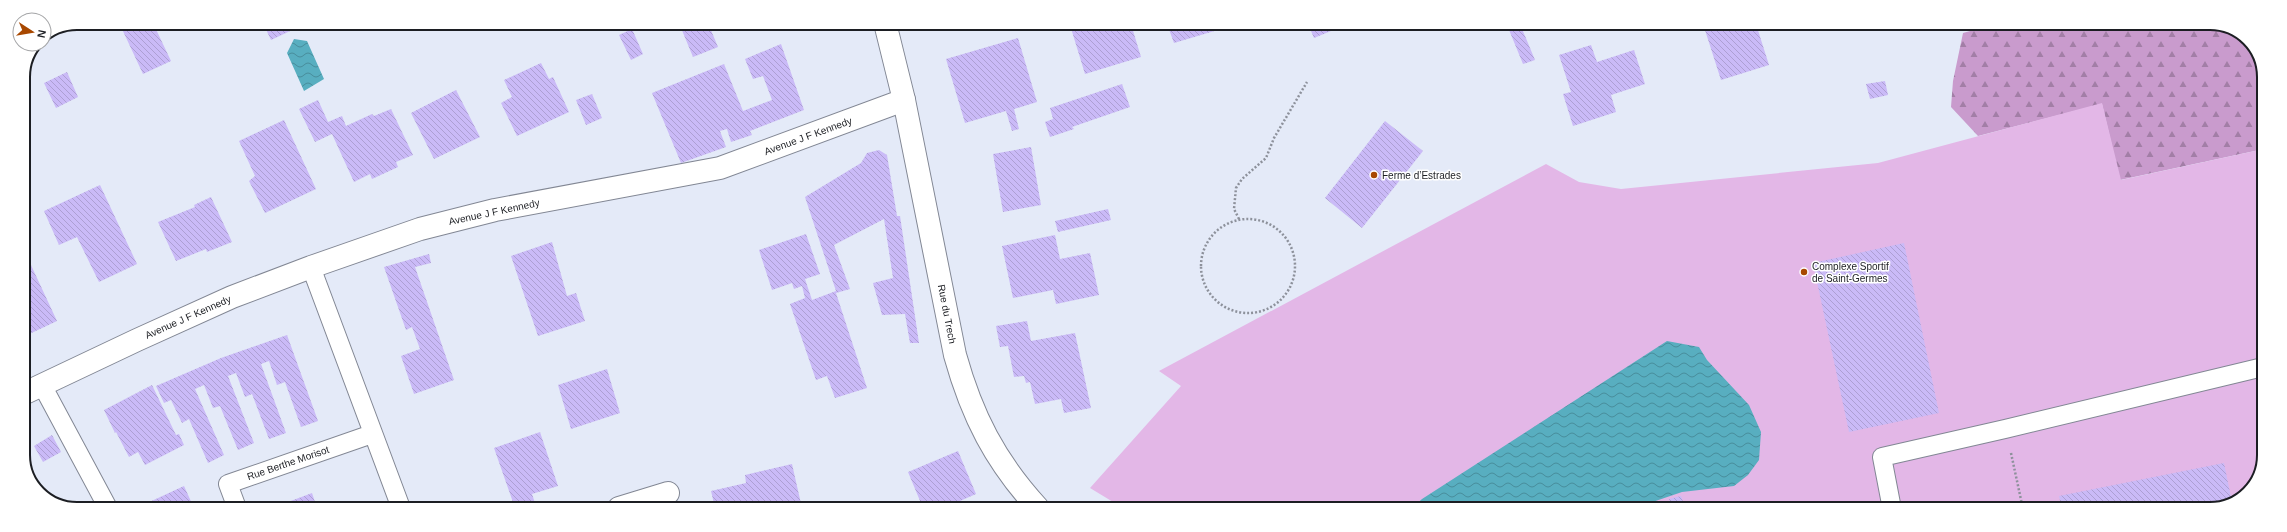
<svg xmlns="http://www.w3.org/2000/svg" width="2287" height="532" font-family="Helvetica,sans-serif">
<defs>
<pattern id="forest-firs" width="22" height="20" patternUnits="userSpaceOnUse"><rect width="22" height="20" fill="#c99bcd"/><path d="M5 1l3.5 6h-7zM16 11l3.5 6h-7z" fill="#a27ea6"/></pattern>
<pattern id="water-waves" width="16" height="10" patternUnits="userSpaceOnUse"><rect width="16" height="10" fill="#58aec0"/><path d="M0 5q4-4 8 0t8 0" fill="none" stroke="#488d9c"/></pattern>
<pattern id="building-back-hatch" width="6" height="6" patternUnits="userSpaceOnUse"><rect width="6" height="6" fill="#cabaf7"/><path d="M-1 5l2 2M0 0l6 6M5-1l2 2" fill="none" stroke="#ad9fd3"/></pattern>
</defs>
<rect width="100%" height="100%" fill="#e4eaf8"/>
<path fill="url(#forest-firs)" d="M1995,24H2221L2251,42L2264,73V149L2120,180L2102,104L1978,136L1951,107L1953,81L1963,33Z"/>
<path fill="#e3b7e7" d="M2102,103L2121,180L2264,149L2263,466L2243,498L2210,509L1123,508L1090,488L1181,386L1159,371L1546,164L1579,182L1621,189L1878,163Z"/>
<path fill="url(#water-waves)" d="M294,39L307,41L324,79L304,91L287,53Z
M1667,341L1699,347L1707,360L1749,405L1761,432L1759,460L1748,475L1734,486L1682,492L1632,509H1411L1422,499Z"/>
<path fill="url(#building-back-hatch)" d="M135,23H153L171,61L143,74L122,29Z
M263,23H303V25L271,40Z
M505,23H518L508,28Z
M679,23H708L718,47L693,57Z
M1076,24H1131L1141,57L1085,74L1070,25Z
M1167,24H1238L1174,43Z
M1308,24H1348L1314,38Z
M1520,24L1535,60L1523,64L1507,25Z
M1715,24H1756L1769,65L1721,80L1704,27Z
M632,29L643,54L631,60L619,35Z
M1018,38L1037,102L1014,109L1019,129L1012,131L1006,111L965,123L946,59Z
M781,44L804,110L750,131L752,135L731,142L727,129L720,131L726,147L681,163L652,93L724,64L743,111L772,100L763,76L753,79L745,59Z
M1591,45L1597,62L1634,50L1645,84L1611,95L1616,112L1573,126L1563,94L1571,92L1559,55Z
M541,63L549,79L553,77L569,112L517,136L501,103L512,97L504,80Z
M67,72L78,97L56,108L44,83Z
M1885,81L1888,95L1870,99L1866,84Z
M1122,84L1130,107L1072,127L1074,129L1050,137L1045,122L1053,119L1050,108Z
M456,90L480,137L434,159L411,113Z
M592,94L602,118L586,125L576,100Z
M318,100L328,122L342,116L346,126L372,114L374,116L391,109L413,155L396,162L398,167L372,179L370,174L354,182L332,134L315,142L299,109Z
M284,120L316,189L265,213L249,181L255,176L239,141Z
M1385,121L1423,151L1362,228L1325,198Z
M1031,147L1041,205L1003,212L993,154Z
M879,150L887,155L897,216H900L919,343H910L905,314L882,315L873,283L893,278L884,219L834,245L850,289L836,293L867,388L835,398L827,376L816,380L790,304L805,298L802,286L794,289L792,283L772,290L759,250L806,234L820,274L805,279L812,300L836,291L805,197L861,163L867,153Z
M100,185L137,264L99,282L77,237L59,245L44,211Z
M211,197L232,242L207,252L206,249L176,261L158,222L195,207L194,205Z
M1108,209L1111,220L1058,232L1055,221Z
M1055,235L1060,259L1090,253L1099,295L1056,304L1053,290L1013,298L1002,246Z
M552,242L567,296L576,293L585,321L538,336L511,256Z
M1904,243L1939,413L1849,432L1813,263Z
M24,250L57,321L23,337V251Z
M429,254L431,263L415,267L454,380L414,394L401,356L420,349L412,327L406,330L384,267Z
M1027,321L1031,341L1075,333L1091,408L1064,413L1061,399L1035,404L1030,382L1026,383L1024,376L1014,377L1008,346L1000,347L996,326Z
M287,335L318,421L301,427L285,382L277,385L269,361L261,364L286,433L269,439L252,394L245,397L236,373L228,376L254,443L238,450L220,406L213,408L204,385L195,389L224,455L208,463L189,419L182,423L171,400L164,403L156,386L221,358Z
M607,369L620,413L571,429L558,385Z
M152,385L176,435L179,434L184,445L145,465L138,452L129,457L116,432L115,433L104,410Z
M540,432L558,486L532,494L535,503L515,508L494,448Z
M52,435L61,452L43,462L34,446Z
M958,451L976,494L944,508L941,502L923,508L908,472Z
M2224,463L2232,502L2210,509H2062L2059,496Z
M792,464L802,508H715L711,491L746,483L745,475Z
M184,486L194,508H147L145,504Z
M312,493L317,508H272Z
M1681,496L1685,507L1647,509L1670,503L1669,499Z"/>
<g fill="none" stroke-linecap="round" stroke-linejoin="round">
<defs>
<path id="service" d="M311,267L401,508
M42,385L108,508
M237,508L228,484L372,434
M1892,509L1882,457L2005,429L2263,367"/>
<path id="minor" d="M23,394L137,340L232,297L311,267L420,229L495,210L720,168L904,100
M619,508L668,493"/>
<path id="tertiary" d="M885,23L904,100L955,355C972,416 995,461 1038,508"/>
</defs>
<use href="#service" stroke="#828794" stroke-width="20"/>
<use href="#minor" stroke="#828794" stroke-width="24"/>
<use href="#tertiary" stroke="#828794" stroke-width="24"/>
<path stroke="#8d919b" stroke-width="2.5" stroke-dasharray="2 2" stroke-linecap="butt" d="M1239,219L1234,209L1236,188L1242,179L1266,158L1274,138L1307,82
M1201 266a47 47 0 1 1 94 0a47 47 0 1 1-94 0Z
M2263,449L2259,433L2263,426
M2011,453L2023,509"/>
<use href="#service" stroke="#fff" stroke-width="18"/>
<use href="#minor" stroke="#fff" stroke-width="22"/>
<use href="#tertiary" stroke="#fff" stroke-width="22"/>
</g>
<g fill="#a84800" stroke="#fff" stroke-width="1.5">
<circle cx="1374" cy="175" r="4"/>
<circle cx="1804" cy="272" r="4"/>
</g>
<g text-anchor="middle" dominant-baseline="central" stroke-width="3" stroke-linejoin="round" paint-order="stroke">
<g font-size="10" fill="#1c1e23" stroke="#fff">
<text transform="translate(808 136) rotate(-20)">Avenue J F Kennedy</text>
<text transform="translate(494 212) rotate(-12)">Avenue J F Kennedy</text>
<text transform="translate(947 314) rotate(79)">Rue du Trech</text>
<text transform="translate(188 317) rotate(-24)">Avenue J F Kennedy</text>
<text transform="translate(288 463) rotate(-19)">Rue Berthe Morisot</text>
</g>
<g font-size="10" fill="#1c1e23" stroke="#fff" text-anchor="start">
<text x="1382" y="175">Ferme d’Estrades</text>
<text x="1812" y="266">Complexe Sportif<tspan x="1812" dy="12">de Saint-Germes</tspan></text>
</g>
</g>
<path d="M0 0H2287V532H0ZM77 30H2210A47 47 0 0 1 2257 77V455A47 47 0 0 1 2210 502H77A47 47 0 0 1 30 455V77A47 47 0 0 1 77 30Z" fill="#fff" fill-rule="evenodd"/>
<path fill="none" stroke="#1c1e23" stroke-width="2" d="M77 30H2210A47 47 0 0 1 2257 77V455A47 47 0 0 1 2210 502H77A47 47 0 0 1 30 455V77A47 47 0 0 1 77 30Z"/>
<g transform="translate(32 32) rotate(102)"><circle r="19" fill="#ffffff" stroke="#a4a5a7"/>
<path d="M0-3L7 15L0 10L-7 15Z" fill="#a84800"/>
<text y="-6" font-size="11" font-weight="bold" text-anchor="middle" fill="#1c1e23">N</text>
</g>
</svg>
